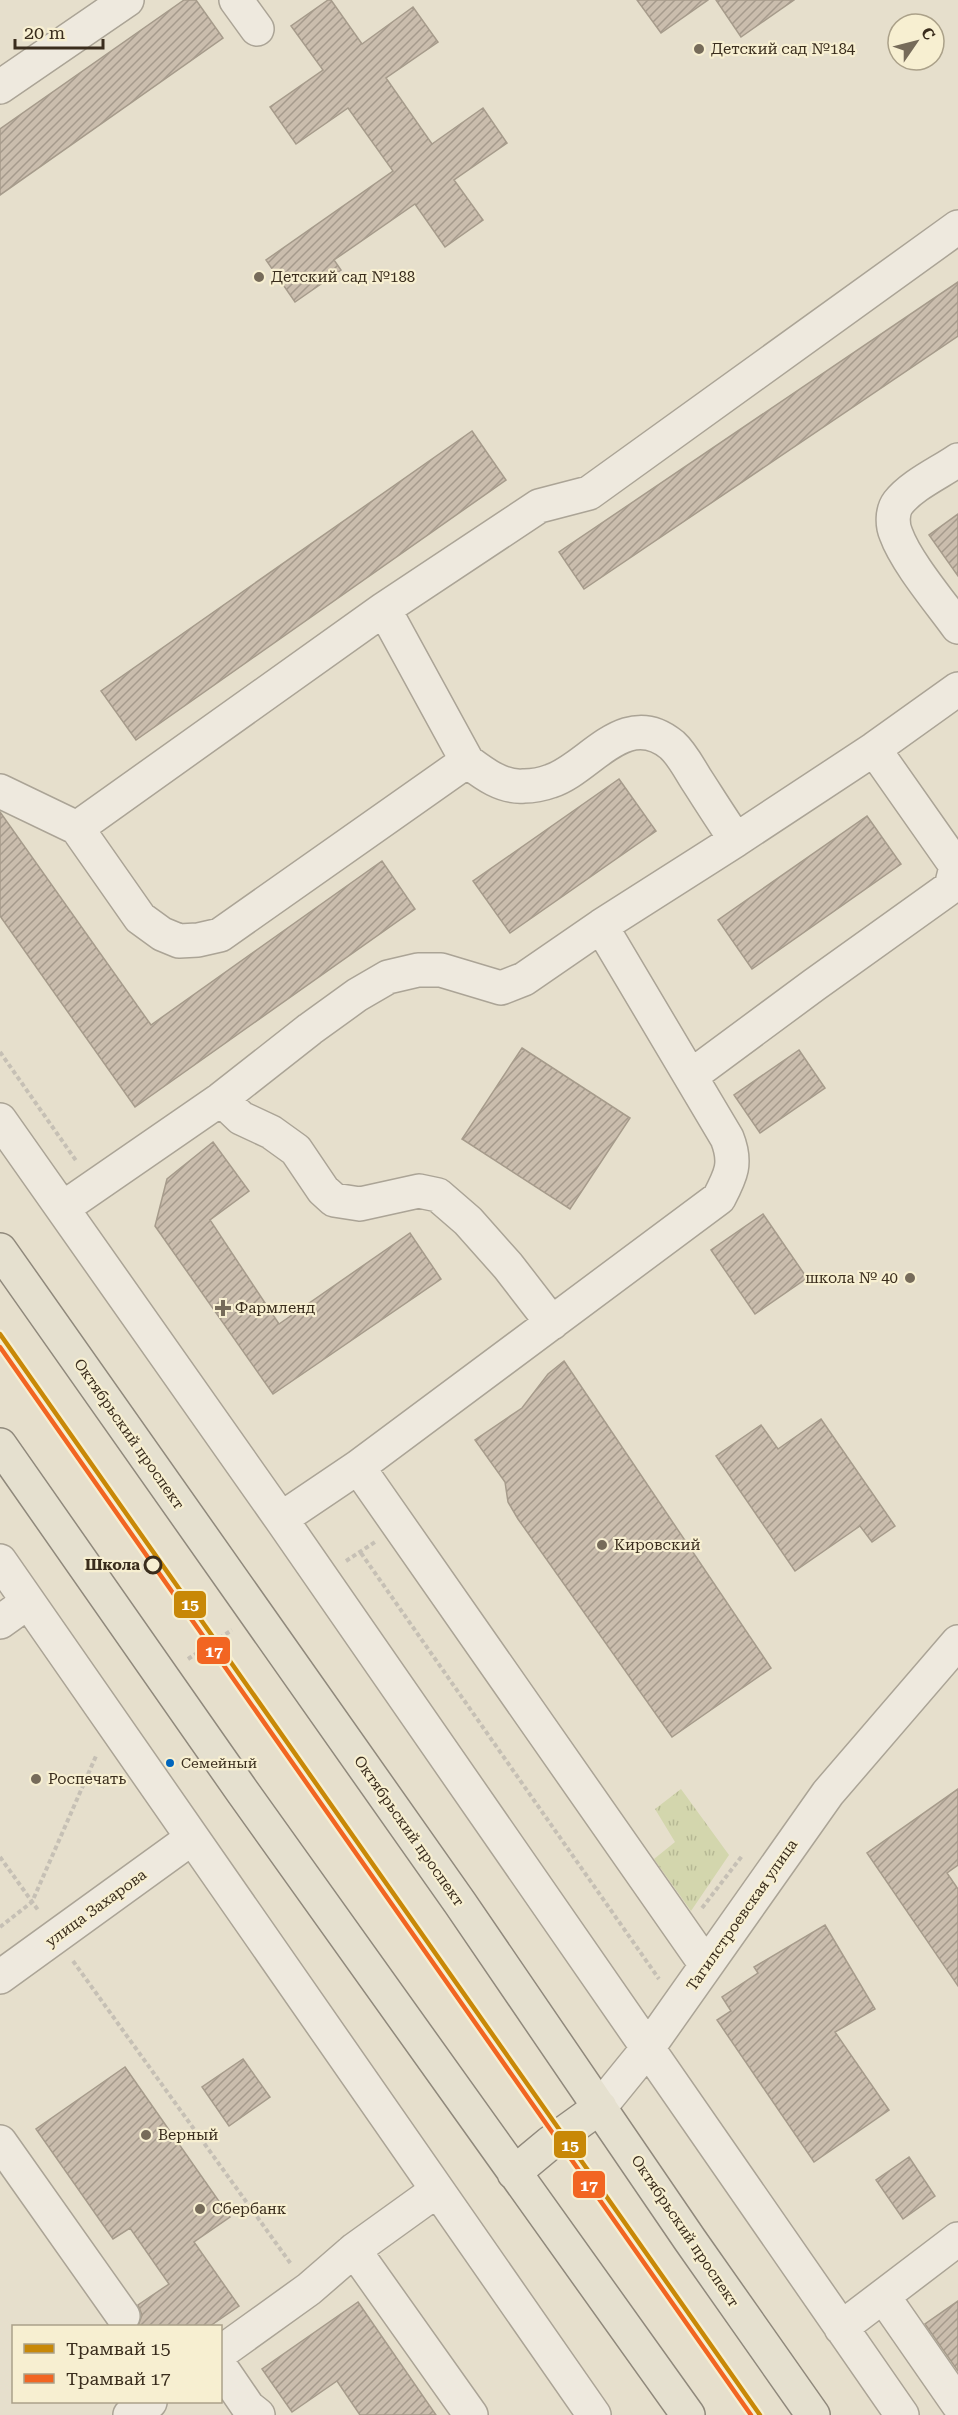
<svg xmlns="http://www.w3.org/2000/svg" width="958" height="2415" font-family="'Roboto Serif',serif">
<defs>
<pattern id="grass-tufts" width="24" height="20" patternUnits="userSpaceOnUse" patternTransform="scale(1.5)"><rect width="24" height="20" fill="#d3d6ad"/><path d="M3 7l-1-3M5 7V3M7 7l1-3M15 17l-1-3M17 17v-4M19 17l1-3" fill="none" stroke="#b6b894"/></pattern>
<pattern id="building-hatch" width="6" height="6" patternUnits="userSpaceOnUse" patternTransform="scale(1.5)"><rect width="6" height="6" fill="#cabdad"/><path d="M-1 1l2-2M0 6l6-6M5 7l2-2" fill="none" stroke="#a59a8c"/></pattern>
</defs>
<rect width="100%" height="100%" fill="#e6dfcc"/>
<path fill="url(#grass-tufts)" d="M681,1789L729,1855L691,1911L654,1859L675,1842L655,1809Z"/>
<path fill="url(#building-hatch)" stroke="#a69b8b" stroke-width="1.5" d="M184,0H196L223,38L0,195V129Z
M328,0H331L362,44L413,7L438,42L386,78L432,144L483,108L507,143L454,180L483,220L445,247L415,204L334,260L341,270L295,302L266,260L393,171L348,108L296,144L270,107L323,70L291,26Z
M637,0H708L661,33Z
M716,0H794L741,37Z
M958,282V336L584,589L559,552Z
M472,431L506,480L136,740L101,691Z
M958,514V576L929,535Z
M619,779L656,831L510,933L473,881Z
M0,812L151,1025L382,861L415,909L135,1107L0,916Z
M867,816L901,864L752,969L718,920Z
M522,1048L630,1118L570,1209L462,1139Z
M799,1050L825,1088L760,1133L734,1095Z
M213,1142L249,1191L210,1220L279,1324L410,1233L441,1279L273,1394L155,1226L167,1179Z
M763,1214L807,1278L755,1314L711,1250Z
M564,1361L771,1668L672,1737L518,1519L508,1502L505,1482L475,1440L522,1408L548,1374Z
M821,1419L895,1526L872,1542L860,1526L795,1571L716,1456L761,1425L778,1449Z
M958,1789V1865L947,1873L958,1889V1986L867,1853Z
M825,1925L875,2009L835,2032L889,2110L814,2162L717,2020L731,2011L722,1997L758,1973L754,1967Z
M243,2059L270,2097L229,2126L202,2087Z
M125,2067L230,2217L194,2242L239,2306L210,2326H138L142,2315L138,2305L169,2284L130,2228L113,2239L36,2129Z
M909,2157L935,2196L903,2219L876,2180Z
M958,2301V2371L925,2324Z
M358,2302L436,2415H360L337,2381L292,2412L262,2369Z"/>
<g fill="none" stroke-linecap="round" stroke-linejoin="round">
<defs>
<path id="minor" d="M236,0L257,29
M0,87L127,0
M958,460C939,473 912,485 898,503C892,511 892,525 896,534C906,562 940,602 958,627
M0,791L77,828L140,918L162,934L179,941L198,940L220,935L467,761
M77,828L384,609L539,506L589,493L958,227
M736,840L874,749L958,689
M691,1076L814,985L951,887L955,871L954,863L874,749
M221,1099L310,1029L357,995L388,977L418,970H441L501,988L524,979L601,926L736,840C722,820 709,799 696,779C689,768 682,754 672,745C625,706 589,769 551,781C543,784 532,786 524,786C502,788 483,773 467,761L384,609
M0,1120L281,1519L902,2415
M63,1208L221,1099L241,1118L271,1132L296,1150L323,1190L334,1200L360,1204L419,1191L438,1195L468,1221L508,1266L552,1323
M358,1467L706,1965
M281,1519L358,1467L719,1198C731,1175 737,1163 727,1138L601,926
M0,1561L594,2415
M0,1622L28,1602
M0,1977L192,1838
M600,2107L648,2048L828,1793L958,1642
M0,2142L123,2316
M354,2250L471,2415
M883,2296L958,2404
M841,2328L958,2239
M220,2353L309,2289L354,2250L436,2191
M220,2366L248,2407L258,2415
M130,2415L150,2402"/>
<path id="major" d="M0,1250L460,1903L690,2240L813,2415
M0,1445L242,1791L688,2415
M514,2173L550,2143L600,2107"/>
</defs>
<use href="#minor" stroke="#aba496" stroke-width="36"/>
<use href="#major" stroke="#90897c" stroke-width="36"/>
<path stroke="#c6c0b5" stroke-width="4" stroke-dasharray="4.5 3" stroke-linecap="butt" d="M0,1052L77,1162
M361,1553L659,1979
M346,1561L375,1542
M188,1659L232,1630
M0,1857L38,1910
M702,1908L742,1856
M0,1927L32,1902L96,1756
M73,1961L291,2264"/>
<use href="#minor" stroke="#eee9de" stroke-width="33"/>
<use href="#major" stroke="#e5e0cf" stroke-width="33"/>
<defs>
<path id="tram-1" d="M0,1334L760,2415"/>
<path id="tram-2" d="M0,1347L751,2415"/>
</defs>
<use href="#tram-1" stroke="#f7efd1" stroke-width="9"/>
<use href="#tram-2" stroke="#f7efd1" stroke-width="9"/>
<use href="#tram-1" stroke="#c88807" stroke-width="4.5"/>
<use href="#tram-2" stroke="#f26522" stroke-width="4.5"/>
</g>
<g fill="#766b5a" stroke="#f7efd1" stroke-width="2">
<circle cx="699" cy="49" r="6"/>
<circle cx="259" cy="277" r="6"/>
<circle cx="910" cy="1278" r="6"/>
<path d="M220 1299h6v6h6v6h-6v6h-6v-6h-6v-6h6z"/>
<circle cx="602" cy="1545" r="6"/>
<circle cx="36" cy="1779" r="6"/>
<circle cx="146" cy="2135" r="6"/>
<circle cx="200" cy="2209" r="6"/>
</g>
<circle fill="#f7efd1" stroke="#3a2d1d" stroke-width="3" cx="153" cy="1565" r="8"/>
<circle fill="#0065bd" stroke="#f7efd1" stroke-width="2" cx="170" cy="1763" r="5"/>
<g text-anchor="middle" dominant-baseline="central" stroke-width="4.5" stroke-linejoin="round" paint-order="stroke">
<g font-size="14" fill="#3a2d1d" stroke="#f7efd1" text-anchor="start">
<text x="181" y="1763">Семейный</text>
</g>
<g font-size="15" fill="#3a2d1d" stroke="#f7efd1" text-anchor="start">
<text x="711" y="49">Детский сад №184</text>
<text x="271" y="277">Детский сад №188</text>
<text x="898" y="1278" text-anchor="end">школа № 40</text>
<text x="235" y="1308">Фармленд</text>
<text x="614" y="1545">Кировский</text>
<text x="48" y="1779">Роспечать</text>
<text x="158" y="2135">Верный</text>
<text x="212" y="2209">Сбербанк</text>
</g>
<g font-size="15" fill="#3a2d1d" stroke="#f7efd1">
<text transform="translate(129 1434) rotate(55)">Октябрьский проспект</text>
<text transform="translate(409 1831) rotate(55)">Октябрьский проспект</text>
<text transform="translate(96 1908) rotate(-36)">улица Захарова</text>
<text transform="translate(742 1915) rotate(-55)">Тагилстроевская улица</text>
<text transform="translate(685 2231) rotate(56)">Октябрьский проспект</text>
</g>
<g font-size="15" font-weight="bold" fill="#3a2d1d" stroke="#f7efd1" text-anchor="end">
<text x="140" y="1565">Школа</text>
</g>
</g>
<g stroke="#f7efd1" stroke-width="2">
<rect x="173" y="1590" width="34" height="29" rx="6" fill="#c88807"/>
<rect x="196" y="1636" width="35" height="29" rx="6" fill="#f26522"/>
<rect x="553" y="2130" width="34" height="29" rx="6" fill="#c88807"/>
<rect x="572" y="2170" width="34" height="29" rx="6" fill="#f26522"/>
</g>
<g font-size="16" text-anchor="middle" font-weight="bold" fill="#fff">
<text x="190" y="1610">15</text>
<text x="214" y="1657">17</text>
<text x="570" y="2151">15</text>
<text x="589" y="2191">17</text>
</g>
<rect x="12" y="2325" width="210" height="78" fill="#f7efd1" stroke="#aba189" stroke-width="1.5"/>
<rect x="24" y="2344" width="30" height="9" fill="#c88807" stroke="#aba189" stroke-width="1.5"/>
<text x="66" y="2355" font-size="18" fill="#3a2d1d">Трамвай 15</text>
<rect x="24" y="2374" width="30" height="9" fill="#f26522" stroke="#aba189" stroke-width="1.5"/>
<text x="66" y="2385" font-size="18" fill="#3a2d1d">Трамвай 17</text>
<g transform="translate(916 42) rotate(55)"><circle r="28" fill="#f7efd1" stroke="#aba189" stroke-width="1.5"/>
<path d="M0-4.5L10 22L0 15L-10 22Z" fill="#766b5a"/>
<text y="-9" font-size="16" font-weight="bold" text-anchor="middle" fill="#3a2d1d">С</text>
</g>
<path d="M15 39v9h88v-9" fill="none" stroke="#3a2d1d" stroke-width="3"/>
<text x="24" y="39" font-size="18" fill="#3a2d1d" stroke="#f7efd1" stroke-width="4.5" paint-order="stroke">20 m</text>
</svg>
